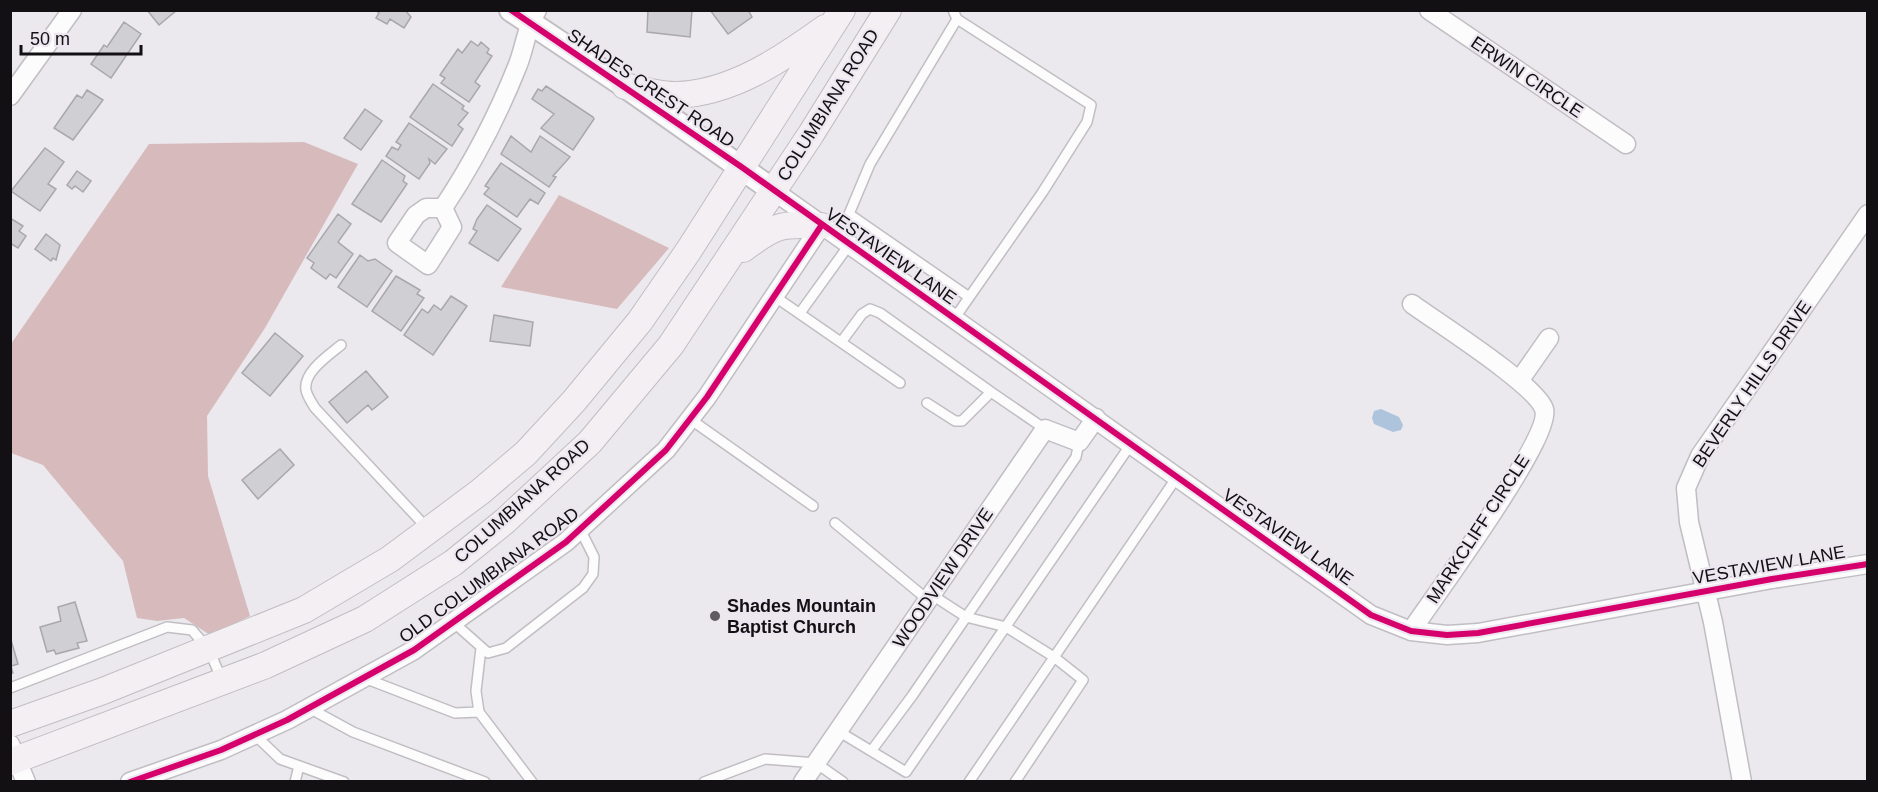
<svg xmlns="http://www.w3.org/2000/svg" width="1878" height="792" font-family="Helvetica,sans-serif">
<rect width="100%" height="100%" fill="#ebe8ee"/>
<path fill="#d7bbbc" d="M304,142L358,164L265,328L207,416L208,476L250,616L210,635L184,618L157,621L137,618L123,561L43,465L11,453V344L149,144Z
M559,195L669,248L617,309L501,287Z"/>
<path fill="#adc4dc" d="M1381,409L1399,417L1403,425L1401,430L1393,432L1374,424L1372,418L1374,411Z"/>
<path fill="#d0cfd4" stroke="#a8a7ab" stroke-width="1.5" d="M147,10H177L159,25Z
M375,10H405L411,17L404,28L390,19L387,24L376,18L379,13Z
M648,10H692L690,37L647,32Z
M710,10H748L752,17L728,34Z
M124,22L141,34L111,78L91,64L104,45L107,47Z
M471,41L478,46L481,42L489,49L487,53L492,56L475,82L480,86L469,102L441,83L445,78L440,75L458,49L462,53Z
M433,84L464,106L462,109L468,113L458,125L463,129L452,146L410,117Z
M546,86L593,117L594,119L573,150L541,128L554,114L532,99L538,89L542,91Z
M87,90L103,100L73,140L54,128L77,95L82,98Z
M365,109L382,121L361,150L344,138Z
M409,123L447,149L435,164L429,159L430,163L419,179L386,156L392,147L398,150L401,145L396,142Z
M511,136L531,152L540,136L570,157L553,176L556,177L549,187L501,154Z
M45,148L64,162L48,184L56,189L40,211L11,191Z
M382,160L405,176L403,181L407,184L381,222L352,204Z
M501,163L545,193L538,204L530,199L517,217L484,194L489,188L485,186Z
M77,171L91,181L83,192L75,186L72,189L67,185Z
M487,205L521,229L498,261L469,243L477,231L473,229L477,219Z
M338,214L351,224L338,242L353,254L336,278L330,274L326,279L311,268L314,263L307,258Z
M10,218L23,226L19,231L26,236L18,248L10,243Z
M46,234L60,245L56,260L53,258L51,261L35,249Z
M360,255L368,261L375,259L392,271L367,307L338,287Z
M396,276L420,290L417,294L424,298L401,331L372,311Z
M451,296L467,306L433,355L404,335L422,309L428,313L434,305L441,310Z
M494,315L533,322L530,346L490,341Z
M275,333L303,356L270,396L242,373Z
M366,371L388,397L372,410L368,405L347,423L329,402Z
M280,449L294,465L258,499L242,480Z
M75,602L87,641L77,643L79,648L56,654L54,650L47,652L40,627L61,621L58,607Z
M11,640L18,664L11,666L13,673L10,674Z"/>
<g fill="none" stroke-linecap="round" stroke-linejoin="round">
<defs>
<path id="service" d="M953,10L957,19L1091,105L1087,122L1042,193L954,319
M957,19L870,164L849,214L969,297
M834,235L849,214
M893,276L908,255
M774,296L900,383
M800,313L849,245
M842,341L862,314L870,309L880,313L991,392
M341,345C329,355 303,372 306,390C307,396 312,403 315,408L427,528
M927,403L955,421H962L991,392L1045,429
M690,419L813,506
M835,523L928,600
M932,595L966,617L1006,627L1054,657L1083,680L1015,782
M453,622L488,653L506,648L583,588L593,574L594,557L580,529
M364,678L455,713L479,712L476,691L481,648
M10,688L167,627L192,630L209,650L222,680
M309,708L353,732L485,782
M479,712L532,782
M838,731L906,772L1131,444
M255,735L280,759L344,782
M872,750L912,696L1076,457L1079,442
M295,782L299,766
M704,782L765,759L816,763L843,782
M969,782L1177,477"/>
<path id="minor" d="M1429,10L1626,144
M10,96L72,10
M774,191L1371,615L1411,631L1447,635L1478,633L1772,579L1868,564
M426,208H443L452,227L428,265L397,243L416,215Z
M443,208C473,163 497,117 517,67C525,48 526,28 537,10
M1519,381L1549,338
M1411,631C1432,600 1553,436 1544,409C1535,384 1438,323 1412,304
M10,744L26,782
M130,782L221,750L287,720L414,650L566,542L666,450L707,397L821,226
M803,782L1045,429L1079,442L1096,418
M1742,782L1713,622L1689,522L1686,488L1700,456L1868,214"/>
<path id="tertiary" d="M511,10L625,86L774,191"/>
<path id="secondary" d="M625,86C641,90 658,95 675,95C731,94 782,59 825,28
M743,249C775,225 781,223 821,226
M10,724L103,691L304,610L390,559L480,492L526,453L574,401L640,321L689,250L842,10
M10,762L266,665L365,619L453,563L505,521L590,442L671,345L811,134L888,10"/>
</defs>
<use href="#service" stroke="#c1bec3" stroke-width="12"/>
<use href="#minor" stroke="#c1bec3" stroke-width="21"/>
<use href="#tertiary" stroke="#c1bec3" stroke-width="26"/>
<use href="#secondary" stroke="#c1bec3" stroke-width="28"/>
<use href="#service" stroke="#fcfcfc" stroke-width="9"/>
<use href="#minor" stroke="#fcfcfc" stroke-width="18"/>
<use href="#tertiary" stroke="#fcfcfc" stroke-width="22"/>
<use href="#secondary" stroke="#f4eff2" stroke-width="26"/>
<defs>
<path id="cycleway" d="M511,10L743,168L1371,615L1411,631L1447,635L1478,633L1772,579L1868,564
M130,782L221,750L287,720L414,650L566,542L666,450L707,397L821,226"/>
</defs>
<use href="#cycleway" stroke="#ece6f0" stroke-width="10"/>
<use href="#cycleway" stroke="#d6006c" stroke-width="6"/>
</g>
<circle fill="#5e5c60" stroke="#ece6f0" stroke-width="2" cx="715" cy="616" r="6"/>
<g text-anchor="middle" dominant-baseline="central" stroke-width="4.5" stroke-linejoin="round" paint-order="stroke">
<g font-size="18" fill="#121013" stroke="#ece6f0">
<text transform="translate(1527 77) rotate(34)">ERWIN CIRCLE</text>
<text transform="translate(651 88) rotate(34)">SHADES CREST ROAD</text>
<text transform="translate(828 105) rotate(-58)">COLUMBIANA ROAD</text>
<text transform="translate(891 256) rotate(35)">VESTAVIEW LANE</text>
<text transform="translate(1752 384) rotate(-56)">BEVERLY HILLS DRIVE</text>
<text transform="translate(522 501) rotate(-42)">COLUMBIANA ROAD</text>
<text transform="translate(1478 529) rotate(-57)">MARKCLIFF CIRCLE</text>
<text transform="translate(1288 537) rotate(35)">VESTAVIEW LANE</text>
<text transform="translate(1769 565) rotate(-10)">VESTAVIEW LANE</text>
<text transform="translate(489 575) rotate(-36)">OLD COLUMBIANA ROAD</text>
<text transform="translate(943 578) rotate(-56)">WOODVIEW DRIVE</text>
</g>
<g font-size="18" font-weight="bold" fill="#121013" stroke="#ece6f0" text-anchor="start">
<text x="727" y="606">Shades Mountain<tspan x="727" dy="21">Baptist Church</tspan></text>
</g>
</g>
<rect width="1878" height="792" fill="none" stroke="#121013" stroke-width="24"/>
<path d="M21 45v9h120v-9" fill="none" stroke="#121013" stroke-width="3"/>
<text x="30" y="45" font-size="18" fill="#121013" stroke="#ece6f0" stroke-width="4.5" paint-order="stroke">50 m</text>
</svg>
